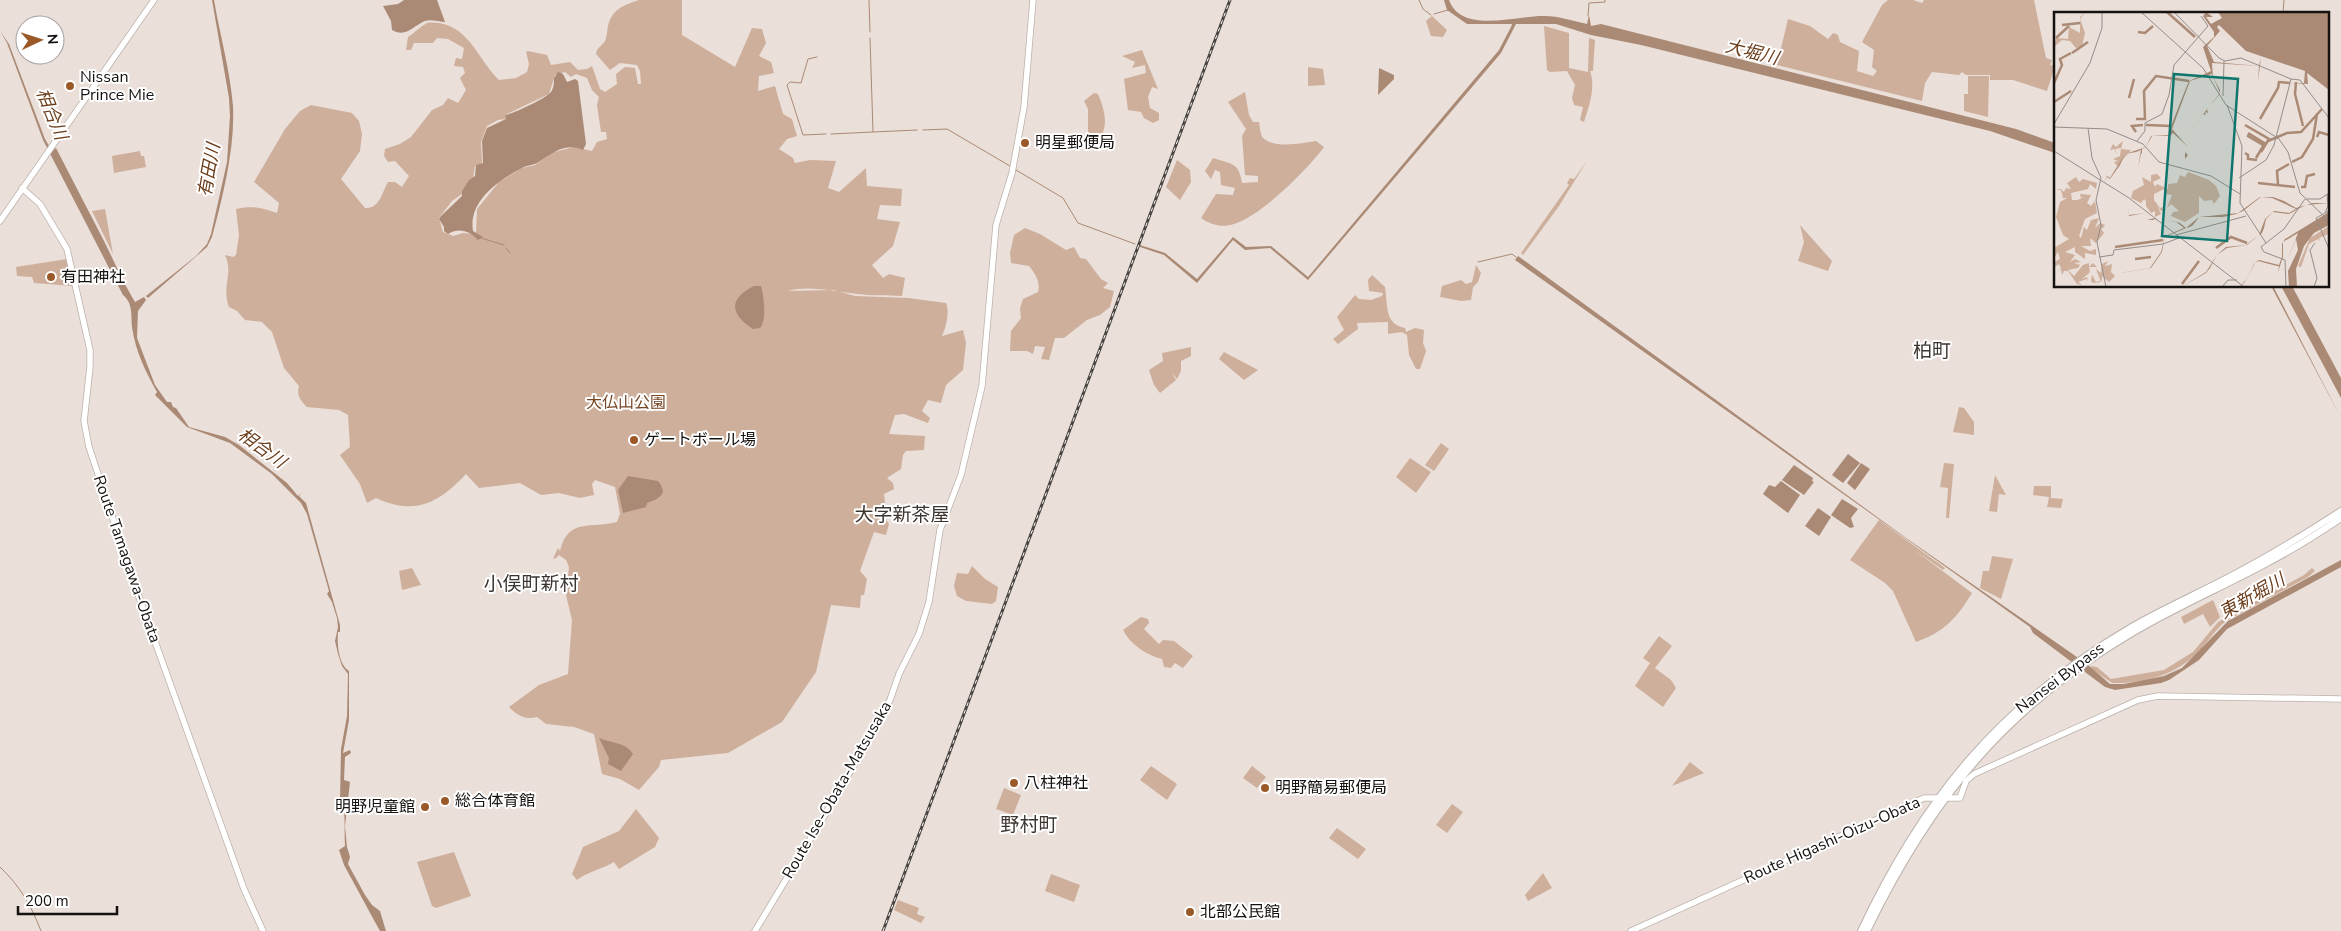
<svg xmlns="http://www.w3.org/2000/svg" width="2341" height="931" font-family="'Nunito Sans','Noto Sans JP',sans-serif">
<rect width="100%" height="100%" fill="#eadfd9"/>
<path fill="#ceaf9c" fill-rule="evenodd" d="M639,0H682V35L735,67L752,28L762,29L766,43L759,56L771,62L774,73L759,76L758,91L775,86L783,114L792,119L797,136L787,139L779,149L793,158L795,163L810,160L836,161L828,188L839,192L866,168L867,186L902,189L901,206L880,205L877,219L900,222L893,246L872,265L883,278L889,274L905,278L902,296C887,295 872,296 858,294C834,292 811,285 788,291L833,290L855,296L908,298L946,303C950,312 946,327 942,336L963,330L966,343L963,370L946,385L941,403L928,400L922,411L930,418L928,423L904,414L895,415L889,434L925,436L924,450L906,451L903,455L901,469L887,478L893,483L894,489L884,494L885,503L889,508L886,520L889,524L886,535L874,532L860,571L867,579L864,595H861L860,608L831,605L816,672L782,722L728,753L661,760L659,767L639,790L620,779L602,774L594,734L574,727L546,724L537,717C525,720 518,716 509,707L539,685L568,674L572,620L566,595L569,567L566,560L559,555L556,558L553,559L558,548L560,551C568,517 592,529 617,522L620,514L615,487L595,480L592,484L594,495L580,498L559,493L541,495L520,483L479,488L466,474C439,503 415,516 376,498L367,503L360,484L340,455L350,447L348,415L339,410L307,407C301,401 296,396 299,386L284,368L272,332L262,322L245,320L237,311L229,307C221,287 234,273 225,255L233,257L236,255L239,235L236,209C251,205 262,208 277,213L279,203L254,182L285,129L300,111L311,105L352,113L359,121L362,134L360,151L341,179L365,208C380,209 382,192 388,182H395L402,187L409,176L395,161L388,162L384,156L385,149L400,144L411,137L432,110L443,105L448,98L458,103L466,90L460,78L465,73L463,67L454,66L456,58L462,59L464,48L448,39L437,38L433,43H414L411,50H406L408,37C414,33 420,27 427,23C431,22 435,23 439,23C470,28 479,61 499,80L516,78L527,72L529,64L526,52L528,51L547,55L551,65L570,62L578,70L587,69L592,66L600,89L605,92L617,84L616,74L625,67L635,68L638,84H641L640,71L637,65L620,63L610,70L596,54C597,47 601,47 605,41C607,37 607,30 608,26C612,9 624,5 639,0ZM565,72L571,77L576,74L587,78L592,90L599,97L597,105L601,132H606L607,139L597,142L592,151L574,147L554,152L535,165L522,168L499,182L477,209L476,234L463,233L453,236L443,232L439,218L452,201L462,194L469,180L473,178L475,166L482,163L481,142L487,126L498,120L506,119L505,115L549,94L555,75Z
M1888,0H1913L1922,3L1924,0H2034L2046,58L2052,60L2050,65L2055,66L2047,91L2013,80H1990V75H1966L1962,72L1959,75L1932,72L1925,83L1922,101L1777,65L1788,19L1810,26L1828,39L1833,33L1838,35L1840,42L1859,51L1857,71L1873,76L1877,71L1872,67L1874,50L1862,42L1882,5Z
M1432,16L1447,30L1443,37L1431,36L1426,21Z
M1544,26L1569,33V68L1588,72L1589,38L1595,40L1593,71H1590C1596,87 1589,106 1584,122L1580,120L1583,107L1574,105L1572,98L1575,85L1567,71L1550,72L1547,70Z
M1142,50L1158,89L1152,87L1148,97L1150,108L1159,113V120L1153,123L1144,118L1141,112L1128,110L1124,79L1146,73L1145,65L1132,68L1135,62L1122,56Z
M1308,67L1323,69L1325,85L1308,86Z
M1968,76H1989L1988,117L1964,111V94H1968Z
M1245,92L1249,115L1253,122H1259C1260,127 1260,134 1263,138C1275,149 1302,143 1316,141L1324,147C1306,171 1262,215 1234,224C1222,228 1211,225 1201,218L1216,194L1233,195L1235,188L1221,185L1220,172L1215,170L1211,179L1205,171L1213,158C1231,164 1239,162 1242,183L1258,182V176L1245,175L1242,136L1246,129L1228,102Z
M1094,93L1098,94C1105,111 1110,128 1096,143L1088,139V109L1084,101Z
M140,151L141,156H144L146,167L114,173L112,156Z
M1177,160L1190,170L1191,182L1180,200L1166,187Z
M1587,161L1559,206L1523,255L1521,253L1569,185L1567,183L1570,178L1574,179Z
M105,209L113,254L92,211Z
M1800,225L1832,261L1828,271L1798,261L1804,242Z
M1025,228L1040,234L1066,250L1074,247L1080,258L1086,259L1101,279L1108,283L1103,288L1114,291L1110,307L1100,315L1087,320L1064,338H1055L1049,360L1041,359L1045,347L1035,346L1033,354L1027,351H1010L1011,331L1021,318L1020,308L1023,299L1038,292C1041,283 1035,273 1029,266L1011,263L1010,253L1014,235Z
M67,259L73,286L34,283L32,277L17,276L16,267Z
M1476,265L1481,273L1478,282L1473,287L1471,300L1461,301L1440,297L1442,286L1461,280L1466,284L1472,282Z
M1372,275L1385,287C1388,305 1384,324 1405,328L1406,332L1415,328L1424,330L1423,343L1426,351L1420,369H1416L1409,355L1407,335L1402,332L1388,334V322L1357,323L1358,329L1338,344L1333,339L1344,330L1337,317L1355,295L1359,299L1371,300L1382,296L1383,293L1369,291L1368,280Z
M1191,347V356L1181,361V371L1177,379L1172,373L1176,380L1160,393L1154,385L1149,370L1163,361L1162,353Z
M1224,352L1258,370L1244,380L1219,359Z
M1959,407L1964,408L1974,422V435L1953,432Z
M1441,443L1449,449L1434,471L1425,465Z
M1410,458L1431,472L1416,493L1396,477Z
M1944,463L1954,464L1949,518H1946L1948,488L1940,487Z
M1995,475L2006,495L1999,494L1997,512L1989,511Z
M2034,486H2051V498L2063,499L2061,508L2047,507L2049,497L2033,495Z
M1879,520L1945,568L1943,570L1913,549L1972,593C1957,618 1944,632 1916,642L1893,591L1885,583L1850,560Z
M1992,556L2013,559L2001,599L1980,588L1983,571H1989Z
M972,566L985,579L998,587L996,601L992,604L966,601L957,596L954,586L957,573L968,574Z
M412,568L421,585L402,590L399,571Z
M2312,568L2315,571L2308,577L2226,621C2214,631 2208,642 2197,653C2176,675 2142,684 2112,683L2092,669L2091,666L2097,667L2111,679L2164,670L2193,652L2218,622L2304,575Z
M2213,600L2220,617L2210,627L2203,614L2184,624L2181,617Z
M1141,617L1148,619L1149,623L1144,629L1159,644L1163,640L1174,641L1193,656L1183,668L1175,663L1171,668L1164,667L1162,659C1146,655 1130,644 1123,630Z
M1659,636L1672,646L1655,668L1671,680L1676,688L1663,707L1635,686L1650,663L1643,658Z
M1690,762L1704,773L1672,786Z
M1151,766L1177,784L1167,800L1140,780Z
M1252,766L1266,777L1257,788L1243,778Z
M1004,788L1021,795L1013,815L996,809Z
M1452,804L1463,812L1447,833L1436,825Z
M636,809L659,838L655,847L619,869L614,862C602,869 587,872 577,880L572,874L583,847L619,831Z
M1337,828L1366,849L1358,859L1329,838Z
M454,852L471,896L436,908L432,906L417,862Z
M1543,873L1552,888L1528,901L1525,895Z
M1051,874L1080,885L1074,902L1045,891Z
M898,900L919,908L917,914L925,917L921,923L894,910Z"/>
<path fill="#ab8a75" d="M212,0H214C220,35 230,70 233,106C235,149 223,195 212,237L207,247L148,298L146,296L196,256L207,244L211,234L227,162L230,116L229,98Z
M404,0H437L445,22C440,22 431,19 425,21C413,26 406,38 392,30L391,21L383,6L398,4Z
M1444,0H1449C1462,35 1516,15 1545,16C1559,16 1573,21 1587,24L1589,15L1591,26L1601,24L2016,129L2055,143V153L1990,131L1641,45L1591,35L1556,24H1516L1501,53L1308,280L1270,248L1245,250L1233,240L1197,283L1164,255L1140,247V245L1165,253L1197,279L1233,237L1246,247L1271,246L1308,277L1499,50L1511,27L1512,24H1467L1447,10Z
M0,31L9,44L45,139L52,151L56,148C72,179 88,210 104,241C114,261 124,284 135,302L144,297L146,300L138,311L137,338L155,385L167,402H171L173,407L176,408L189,427L225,437L239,445L287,483L298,496L302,493L299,496L306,503L340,625V632H338C337,643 338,664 349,671V720L343,753L350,750L351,753L345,757L344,780L350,782L345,826L347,847L350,857L348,864L365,895L372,905L380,911L386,931H380L375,922L344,865L339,850L345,846C344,831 346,814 342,802H340L341,749L347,716L348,674L342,666L338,654L335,641L338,627L337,618L332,602L327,594L329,591L307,514L301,503L272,474L230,443L187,427L155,395L157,392C146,373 135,350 132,327C131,315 133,303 123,295L43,140L7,43Z
M1379,68L1394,75V79L1378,95Z
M558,72L563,74L567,82L575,79L578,81L586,144L583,150C563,142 553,154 537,163C533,165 527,165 522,168C499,180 468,201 473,231L483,237L478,240C470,231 459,227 448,234L444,231V227L439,219L441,216L462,196V191L469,180L475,176L476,165L483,163L482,141L487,128L506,119L505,115C513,114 544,99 550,93C554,89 554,83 554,78Z
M1518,256L1906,538L2087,664L2110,684H2124L2164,676L2182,668L2228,621L2341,560V567L2227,629L2199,660L2169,680L2161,683L2115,690L2105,687L2033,633L2030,627L1515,260Z
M754,286H761C764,297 767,320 760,328L753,329C729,314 729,298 754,286Z
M2271,286H2273L2341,418Z
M2281,286H2292L2341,378V398Z
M1848,454L1860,463L1843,483L1832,475Z
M1861,463L1870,469L1855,490L1847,483Z
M1794,465L1813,478L1812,481L1814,482L1804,495L1782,480Z
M628,476L658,481C669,494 659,499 647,503L646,507L623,513L618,490Z
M1781,481L1800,495L1788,513L1763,494L1769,485L1775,487Z
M1842,499L1858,509L1851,518L1854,527L1850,528L1831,515Z
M1818,508L1831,517L1819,536L1805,526Z
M599,738C610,743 626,742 633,754L621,771L608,764L609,758Z"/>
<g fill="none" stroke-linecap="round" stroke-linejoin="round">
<path stroke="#ab8a75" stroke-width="1" d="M869,0L870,32
M1419,0L1423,9L1431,15
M1434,14L1448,10
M2283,14L2284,0
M1588,16L1589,3L1605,2V0
M870,38L873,132L917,130
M817,57L808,59L801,83L790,82L787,85L803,135L826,134
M923,130L947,129L1010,166
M831,134L873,132
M1016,170L1063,198L1078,223L1135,244
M481,238L504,245
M506,248L510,253
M1478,262L1512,254L1516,257
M0,867C20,886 31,905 41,931"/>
<defs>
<path id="major" d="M22,188L40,204L67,249L90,350V367L84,421L89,447L139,597L244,889L263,931
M0,221L154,0
M755,931L841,788L890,700L899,674L919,634L929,602L940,530L961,475L982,386L996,225L1012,173L1024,107L1033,0
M1631,931L1924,798H1960L1966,781L1974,774L2138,700L2158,696L2341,699"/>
<path id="highway" d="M1861,931C1924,797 2001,704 2130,628C2164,608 2202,592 2237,573C2273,554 2307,533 2341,511
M1867,931C1931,799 2005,708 2132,633C2174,608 2220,588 2263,565C2290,551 2316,535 2341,518"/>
</defs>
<use href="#major" stroke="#bbb1ab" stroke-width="7"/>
<use href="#highway" stroke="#bbb1ab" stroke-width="8"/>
<use href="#major" stroke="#fff" stroke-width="5.5"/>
<use href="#highway" stroke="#fff" stroke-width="6"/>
<defs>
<path id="rail" d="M883,931L1230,0"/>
</defs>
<use href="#rail" stroke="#4b4542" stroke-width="3"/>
<use href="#rail" stroke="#fff" stroke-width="1" stroke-dasharray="4" stroke-linecap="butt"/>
</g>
<g fill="#9b5928" stroke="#fff" stroke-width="2">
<circle cx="70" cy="86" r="5"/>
<circle cx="1025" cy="143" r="5"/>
<circle cx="51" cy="277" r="5"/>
<circle cx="634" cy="440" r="5"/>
<circle cx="1014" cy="783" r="5"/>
<circle cx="1265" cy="788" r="5"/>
<circle cx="445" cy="801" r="5"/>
<circle cx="425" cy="807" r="5"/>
<circle cx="1190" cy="912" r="5"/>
</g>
<g text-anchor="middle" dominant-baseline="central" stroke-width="4" stroke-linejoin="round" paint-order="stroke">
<g font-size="16" fill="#161210" stroke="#fff" text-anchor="start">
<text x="80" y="77">Nissan<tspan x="80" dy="18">Prince Mie</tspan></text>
<text x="1035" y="143">明星郵便局</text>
<text x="61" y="277">有田神社</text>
<text x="644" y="440">ゲートボール場</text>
<text x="1024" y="783">八柱神社</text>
<text x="1275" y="788">明野簡易郵便局</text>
<text x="455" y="801">総合体育館</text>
<text x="415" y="807" text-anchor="end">明野児童館</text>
<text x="1200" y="912">北部公民館</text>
</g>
<g font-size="16" fill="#754524" stroke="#fff">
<text x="626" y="403">大仏山公園</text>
</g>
<g font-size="16" fill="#161210" stroke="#fff">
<text transform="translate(127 559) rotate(71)">Route Tamagawa-Obata</text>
<text transform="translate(2060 678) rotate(-37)">Nansei Bypass</text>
<text transform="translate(837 790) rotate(-60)">Route Ise-Obata-Matsusaka</text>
<text transform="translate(1832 840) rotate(-24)">Route Higashi-Oizu-Obata</text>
</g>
<g font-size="18" font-style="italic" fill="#6c3e1c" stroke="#fff">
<text transform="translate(1752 52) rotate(14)">大堀川</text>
<text transform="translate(52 114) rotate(68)">相合川</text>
<text transform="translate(209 170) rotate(-80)">有田川</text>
<text transform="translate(262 448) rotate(36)">相合川</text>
<text transform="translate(2252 596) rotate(-30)">東新堀川</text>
</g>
<g font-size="19" fill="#3d3530" stroke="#fff">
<text x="1932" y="351">柏町</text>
<text x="902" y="515">大字新茶屋</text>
<text x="531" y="584">小俣町新村</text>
<text x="1029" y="825">野村町</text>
</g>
</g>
<g transform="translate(2054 12)">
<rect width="275" height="275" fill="#eadfd9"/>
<path d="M31,0L26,7L31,21L28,34L22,36L16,29L8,28L0,35L2,26L14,27L15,15L26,21V5ZM69,129L67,137L77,138L63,154L60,150L64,149L59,147L66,144L67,136L61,137L63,142L60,137L56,138L59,132L62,135ZM134,160L155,168L162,174L166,184L160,192L158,188L150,189L145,184V201L131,210L117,204L119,200L125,199L117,192L113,196L118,183L111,182L110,177L100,182V188L106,196L109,195L110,198L107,199L103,193L107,202L101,205V199L97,201L92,194V189L90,187L87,191L77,186L79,179L90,173L88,165L97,170V163L103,162L107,166L99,170L101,175L103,172L114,177V172L123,171L126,163L131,165ZM22,165L25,170L29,167L43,171L42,177L36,172L34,177L17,181L18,188H23L31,185L27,186L26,182L37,183L33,191L37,194L41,189L43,201L31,207L25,224L27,226L30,215L33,218L37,208L45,206L41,216L46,211L51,213L48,217L44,213L50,221L42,231L36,226L37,234H27L36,239L42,237V243L31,241V247L21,240V235L11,240L21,243L16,250L21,247L27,250L20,251L26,253L24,256L14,258L20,264L29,253L35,251V255L39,251L43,255H35L36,260L28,267L33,265L34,269L36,268L37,269L38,263L42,270L45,269L47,270L39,271L36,268L34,269L33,268V267L24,270L28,273L23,272L14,259H10L8,263L7,257L4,260L7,256L5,252L0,255V250L6,247L4,240L0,246V236L15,227L9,223L2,205L6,190L13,186H9L7,178H1L7,177L10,180L12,176L17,177L13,171ZM275,214V222L265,226L266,229L264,227L255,232L247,255L244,254L256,226ZM54,249L51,254L58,252L57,260L61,264L55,270L48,264V268L47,270L42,257L47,261L48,252Z" fill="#ceaf9c"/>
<path d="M152,0L159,5H152L157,12L168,6L164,0H275V78L253,61L254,72L237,71H250L251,59L192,39L165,13L163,15L166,19L153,34L160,50L205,54L207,46L204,69L205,54L158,51L159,65L166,78V82L153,97L154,101L151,100L152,103L149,102L134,121L166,81L159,65L158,62L136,69L118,117L134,135L131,140L134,143L131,147V140L134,135L119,121L116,124H98L92,135L88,137V141L87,142L85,151L84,155L87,138L82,140L71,142L66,153L56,167L53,165L50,170L53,164L56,166L71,142L92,135L97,124L116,123L117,114L134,71L135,69L157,59L149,35L160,25V20L149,4ZM206,185H219L230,189L242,196L259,191H275L252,193L244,197L239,200L235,202L219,200L212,207L210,216L208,221L205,223L193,233L173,236L163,243L156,256L152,261L127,275L152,260L163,243L172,235L192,233L205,223L211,207L220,199L235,201L242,197L218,186L207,185L189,199L182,202L169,205H145L143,208L139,213L136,215L132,216L130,217L118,222L111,224L108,240L97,256L73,260L75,275L73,260L66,261L68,275L66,261L96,256L107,240L111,224L130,216L121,209L105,210L101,207L99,208H93L91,201L75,204L74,196L75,203L91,201L93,208L101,206L105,210L120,209L126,211L132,216L145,205L184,201ZM275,200V213L260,221L250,234L242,257L243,275H235L234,259L244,238L242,227L233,249L244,221L229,230V245L224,260L225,275L224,260L225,254H223L204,249L201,251L195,263L190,271L186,275L194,265L200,252L203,249L205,248L225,253L228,245V232L231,227Z" fill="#ab8a75"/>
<path fill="none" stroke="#ab8a75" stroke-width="2.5" d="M113,0L141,25M8,13L26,11M84,20L91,21L99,14M2,26L15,14M18,41L34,30M242,70L241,82L249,114M0,71L8,53L6,47L17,41M224,76L225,70L236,71M75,86L80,67M0,90L17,79M82,107H91L90,79L102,64L135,69M206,107L224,76M92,113L117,114M191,113L215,127L207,140M82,120L78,114L89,113M194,121L212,132M195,122L194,124L209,133M263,125L265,120L275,123M214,129L233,121L247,120L268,97M191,141L194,143V147L203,148M202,146L211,131M238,150L248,145L259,127L263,102M204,171L241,175M224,172L223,159L235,152M247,175H251L253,164L261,162M61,235L109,228M162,236L177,225L193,231M81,247L97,245M128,272L145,249"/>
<path fill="none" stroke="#958d89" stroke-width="1" d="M87,0L149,56L172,93L225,127L234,140L246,181L275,209M120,0L165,46L171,49L187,46L237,67L246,68L275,106M169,84L170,49M173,93L188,134L186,191L212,231L207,235L210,240L231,248L232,275M0,112L36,51L48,16V0M0,115L53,117L89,132L105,150L157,164L186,182M34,116L38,146L47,166L42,188L47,213L43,230L52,275M83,129L91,119V111L108,102L115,83L120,53L154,14L147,4M0,139L75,186L190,275M185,166L212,148L220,133L237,67M252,187H266L275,181M275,199L262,206L275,237M271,201L274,194L273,182M122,223L192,204M212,231L230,217L251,187M45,245L59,243L60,238L109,232L125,226M168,275L174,268H183M260,275L263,266L256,238L261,231"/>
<path fill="#0f766e" fill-opacity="0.15" stroke="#0f766e" stroke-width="2.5" d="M120,62L184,67L173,229L108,224Z"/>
<rect width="275" height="275" fill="none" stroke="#161210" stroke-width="2.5"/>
</g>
<g transform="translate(40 40) rotate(86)"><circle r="24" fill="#ffffff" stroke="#a2a09f"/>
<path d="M0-4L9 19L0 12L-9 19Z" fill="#9b5928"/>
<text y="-8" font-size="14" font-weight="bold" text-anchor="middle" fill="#161210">N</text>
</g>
<path d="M18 906v8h99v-8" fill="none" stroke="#161210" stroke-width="2.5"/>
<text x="25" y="906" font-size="15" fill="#161210" stroke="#ffffff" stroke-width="4" paint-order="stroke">200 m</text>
</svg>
